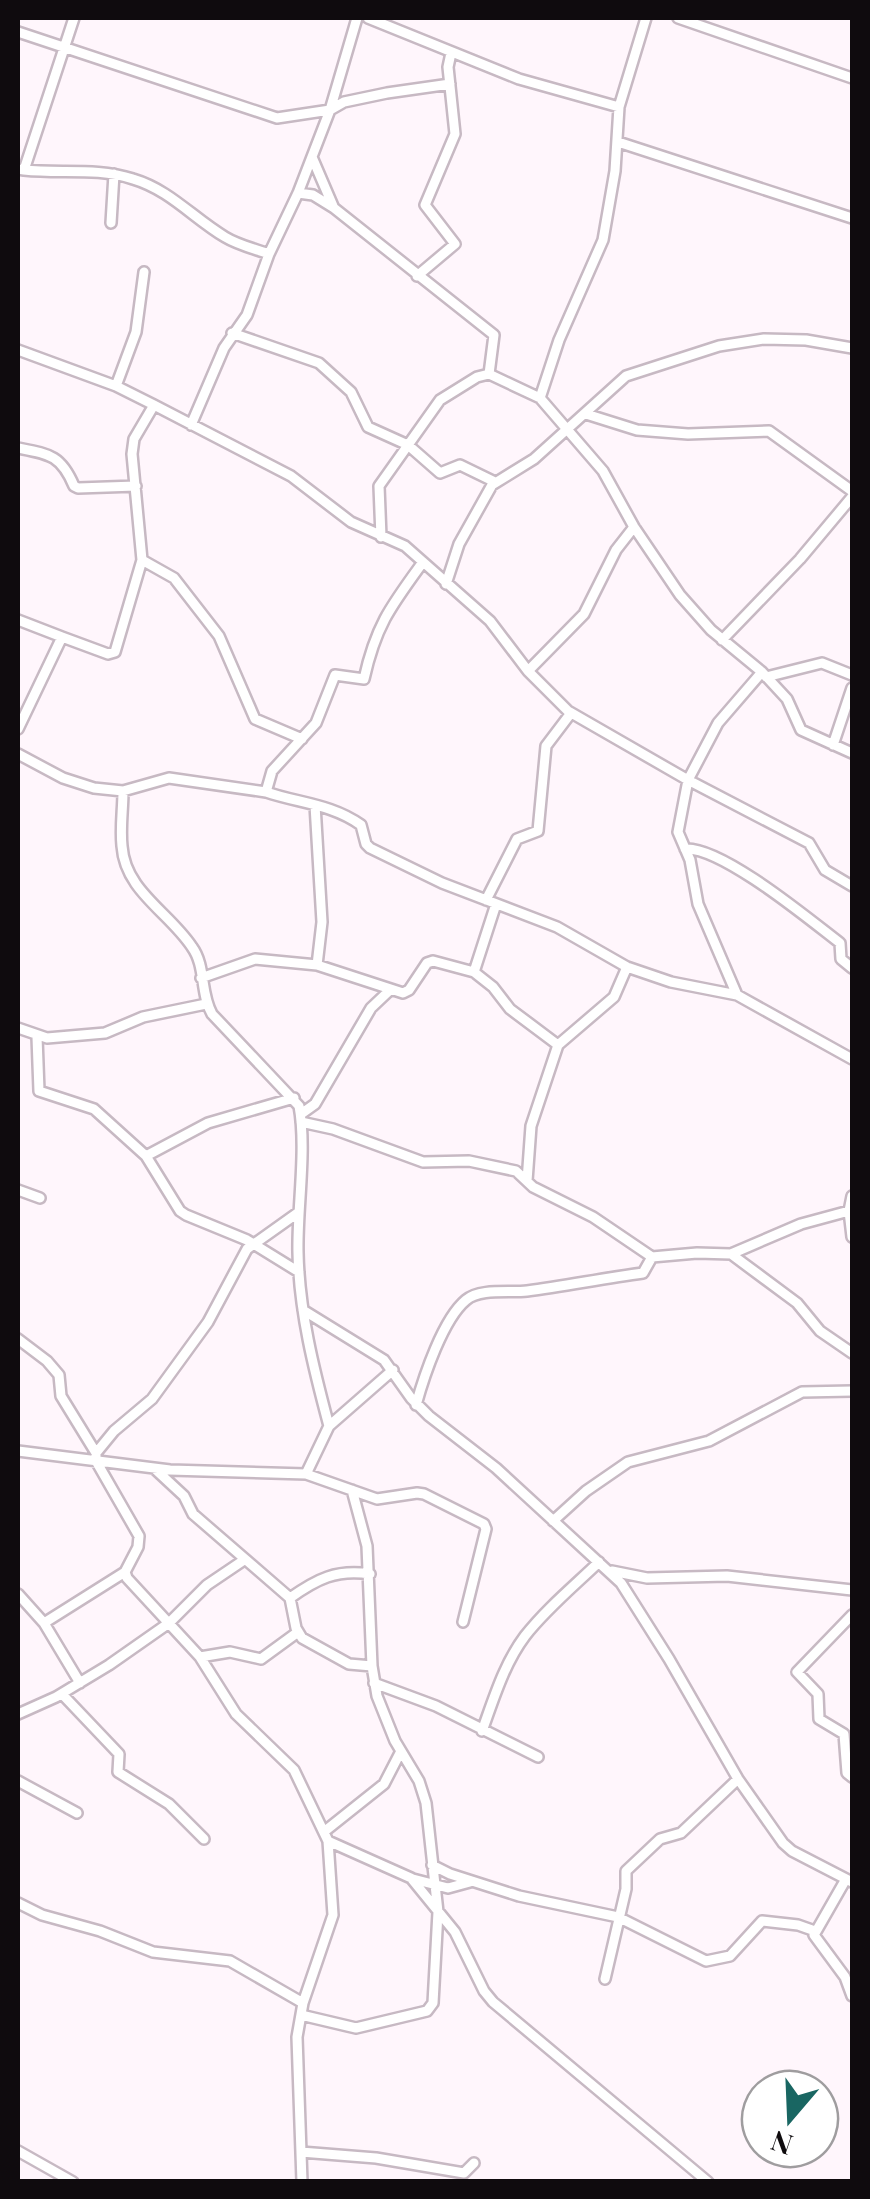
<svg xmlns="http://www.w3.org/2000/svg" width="870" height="2199" font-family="'Playfair Display',serif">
<rect width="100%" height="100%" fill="#fff6fc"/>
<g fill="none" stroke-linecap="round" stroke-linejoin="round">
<defs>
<path id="street" d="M368,18L519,79L619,107
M678,18L852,78
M18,32L277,118L330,110L344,102L387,93L450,84
M618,142L852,218
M312,157L333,206
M18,169L24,170L74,18
M24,170C61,174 96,167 133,179C170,190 193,218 225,237C238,245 255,249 269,254
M298,193L313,195L334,208L494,335L489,374L540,398L603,471L634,527L680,595L711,630L762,672L787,699L801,730L852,753
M111,223L114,174
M417,276L455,244L425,205L455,134L448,67L451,53
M232,333L319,363L351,392L368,427L408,445L440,473L460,465L495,482
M18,350L116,386L154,405L291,476L351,522L405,546L490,621L528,671L568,711L688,780L809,843L825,870L852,886
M116,386L136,332L144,272
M540,398L559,340L603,240L615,171L619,107L646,18
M586,414L637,430L688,434L769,431L852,491
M191,425L224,348L247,315L269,254L298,193L330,110L357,18
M18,448C49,454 61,455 74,486L78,488L136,486
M381,537L379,486L440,400L477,377L489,374
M142,560L174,578L219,636L255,719L302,739
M446,584L459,544L492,485L534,459L626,376L719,346L764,339L806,340L852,348
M18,620L62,637L18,729
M62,637L108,654L115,652L142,560L132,454L134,439L154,405
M722,640L800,559L852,497
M528,671L584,614L616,550L634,527
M766,677L822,663L852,675
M833,745L852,688
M18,754L63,778L94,788L123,791L169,778L266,792L272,771L316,723L335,675L364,679C376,625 391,606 423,562
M123,791C123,809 120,828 122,846C125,891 169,912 192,947C206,966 200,993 212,1014L299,1106C307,1149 297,1208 298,1252C299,1311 314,1370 329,1426L306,1474
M266,792C298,803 332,804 361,825L366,844L370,848L442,883L557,927L627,967L671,982L737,995L852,1059
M315,805L322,922L317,965
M685,849C721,846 810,920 840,943L841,959L852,968
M486,900L517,839L538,831L546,746L571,713
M474,972L496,904
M201,978L255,959L317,965L403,993L409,990L427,963L433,961L474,972L493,987L510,1009L558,1045
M737,995L698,904L690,860L678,832L688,780L718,723L762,672
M18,1028L47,1038L105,1033L143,1017L206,1004
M37,1037L39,1091L94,1109L146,1156L180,1211L186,1215L247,1240L299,1272
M301,1114L315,1104L371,1008L390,990
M301,1122L333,1129L423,1162L469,1161L516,1171L533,1187L593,1217L652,1257L697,1253L731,1254L797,1303L820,1331L852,1353
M146,1156L208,1123L294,1098
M527,1181L531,1126L558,1045L614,997L627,967
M18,1190L40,1198
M852,1196L849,1211L852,1237
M299,1212L247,1249L208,1322L152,1399L114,1431L96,1453V1461L139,1536L138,1547L125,1572L127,1578L200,1657L236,1714L294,1770L328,1841L333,1915L303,2003L297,2037L302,2182
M731,1254L801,1224L849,1211
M303,1310L384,1360L411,1398L429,1416L496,1468L621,1583L669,1659L738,1779L783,1843L792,1851L852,1882
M18,1339L47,1361L59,1375L61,1396L96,1453
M416,1405C424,1376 443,1319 466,1300C480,1288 510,1293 527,1291C566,1286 604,1278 643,1273L652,1257
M329,1426L393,1370
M18,1451L170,1470L306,1474L377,1499L417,1493L424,1494L484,1524L486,1529L463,1622
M156,1470L184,1496L193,1514L290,1598L296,1628L302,1638L349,1664L372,1666
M553,1521L586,1491L628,1462L709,1441L802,1392L852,1391
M612,1571L647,1578L727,1576L852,1590
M18,1594L44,1623L80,1683
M290,1598C317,1579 336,1569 370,1574
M852,1615L797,1672L818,1694L819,1719L844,1734L847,1773L852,1777
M44,1623L125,1572
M200,1657L230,1652L261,1659L298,1632
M374,1683L436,1706L538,1757
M62,1694L119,1754L118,1772L169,1804L204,1839
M18,1714L56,1697L109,1665L169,1623L207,1585L244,1560
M482,1731C494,1698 504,1664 525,1636C546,1609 574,1586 599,1562
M18,1781L77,1813
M325,1831L384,1784L400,1753
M328,1841L411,1878L455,1932L484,1991L493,2002L708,2182
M432,1865L450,1874L519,1896L618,1917L706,1961L730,1956L762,1921L798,1925L815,1931
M413,1879L448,1888L470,1882
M846,1879L814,1935L845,1977L852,1996
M18,1903L42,1915L100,1931L153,1952L230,1961L303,2003
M605,1979L626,1889V1871L660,1839L681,1833L738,1779
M301,2015L356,2028L427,2011L433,2003L438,1912L426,1803L419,1781L395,1741L377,1696L372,1666L367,1546L352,1490
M18,2151L73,2182
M301,2152L376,2158L464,2173L474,2163"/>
</defs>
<use href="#street" stroke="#c7b9c3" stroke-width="14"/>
<use href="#street" stroke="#fff" stroke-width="9"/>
</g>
<rect width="870" height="2199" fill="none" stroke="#0f0b0e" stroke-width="40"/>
<g transform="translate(790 2119) rotate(199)"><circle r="48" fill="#ffffff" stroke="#9f9d9f" stroke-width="2.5"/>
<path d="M0-8L18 38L0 25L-18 38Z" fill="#196662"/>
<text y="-15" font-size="28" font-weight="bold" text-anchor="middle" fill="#0f0b0e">N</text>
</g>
</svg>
